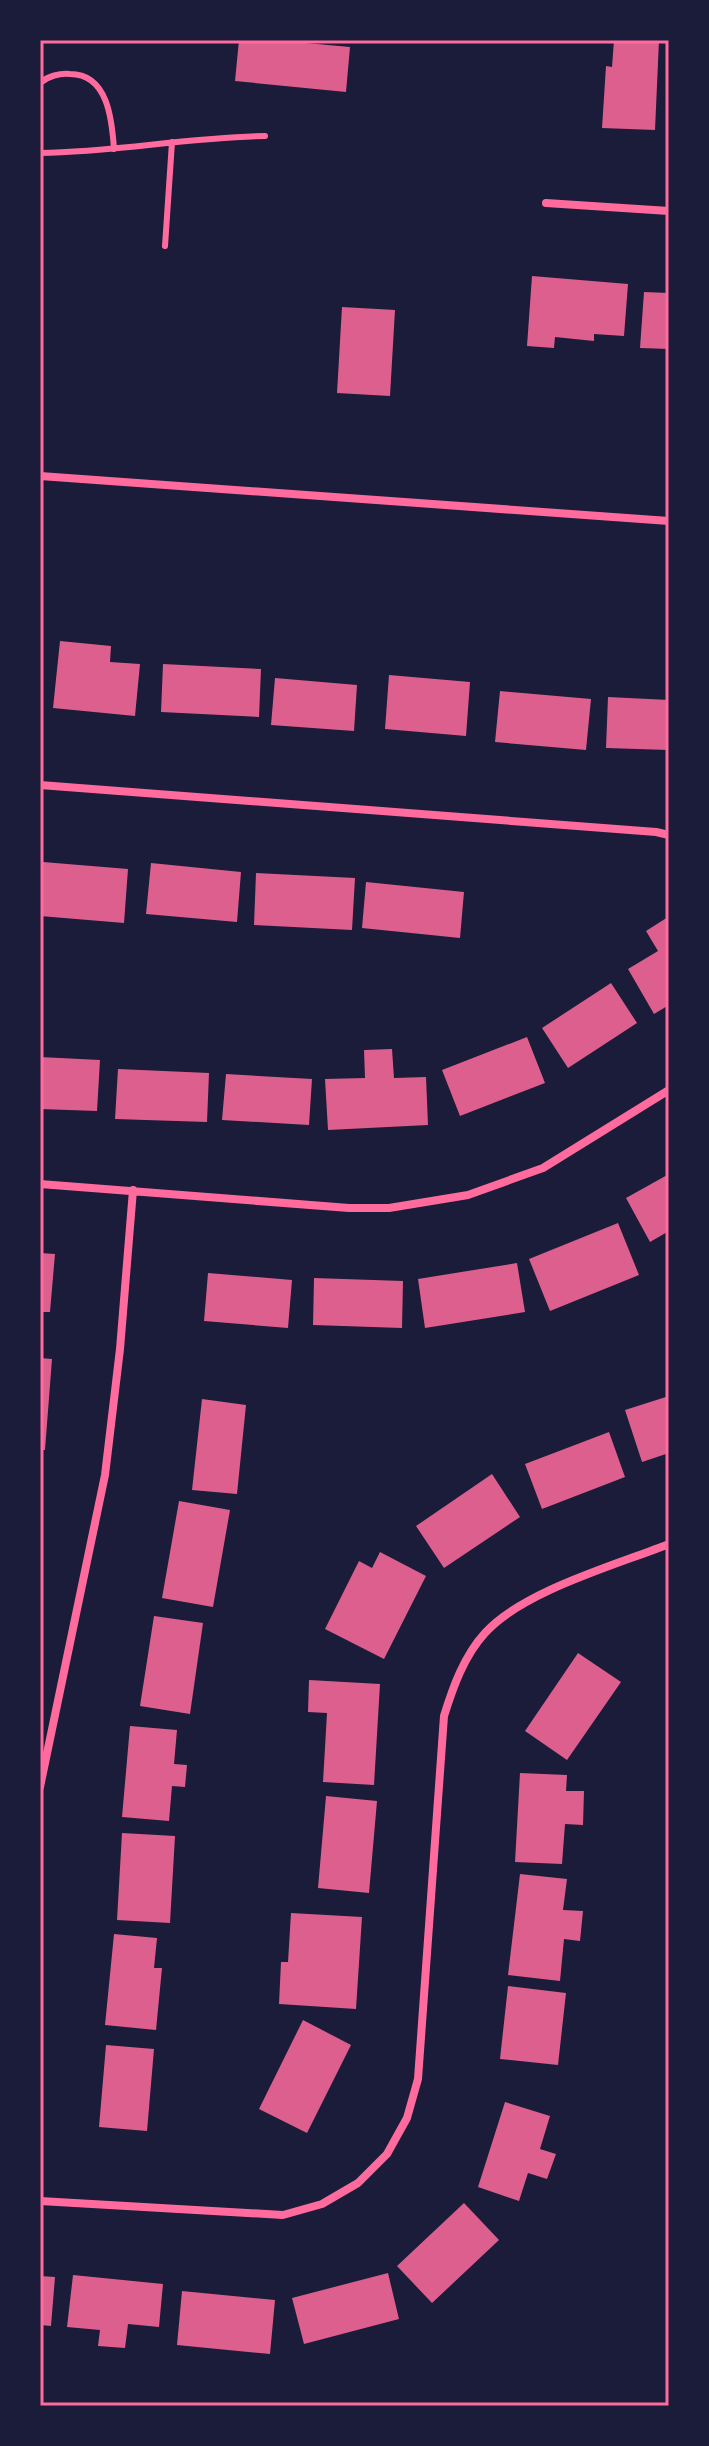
<svg xmlns="http://www.w3.org/2000/svg" width="709" height="2446" font-family="Spectral,serif">
<rect width="100%" height="100%" fill="#1b1b3a"/>
<path fill="#dd5f8e" d="M239,40H273L350,47L346,92L235,81Z
M614,40H659L655,130L602,128L606,66L612,67Z
M532,276L628,284L624,336L594,334V341L555,337L554,348L527,346Z
M644,292L669,293V349L640,348Z
M342,307L395,310L390,396L337,393Z
M60,641L111,646L110,662L140,664L135,716L53,708Z
M163,664L261,669L259,717L161,712Z
M389,675L470,682L466,736L385,729Z
M275,678L357,685L354,731L271,725Z
M500,691L591,699L586,750L495,742Z
M608,697L669,700V750L606,748Z
M43,862L128,869L124,923L40,916Z
M151,863L241,872L237,922L146,914Z
M256,873L355,878L352,930L254,925Z
M366,882L464,892L460,938L362,928Z
M668,917L669,1005L654,1014L628,969L658,951L646,931Z
M611,983L637,1023L568,1068L542,1028Z
M527,1037L545,1083L460,1116L442,1070Z
M392,1049L394,1078L426,1077L428,1125L328,1130L325,1079L365,1078L364,1050Z
M40,1057L100,1060L97,1111L40,1109Z
M118,1069L209,1073L207,1122L115,1119Z
M226,1074L312,1079L309,1125L222,1120Z
M669,1174V1231L650,1242L626,1198Z
M618,1223L639,1275L550,1311L529,1259Z
M40,1253L55,1254L50,1312H40Z
M517,1263L525,1312L425,1328L418,1279Z
M208,1273L292,1280L288,1328L204,1321Z
M314,1278L403,1281L402,1328L313,1325Z
M40,1358L52,1359L45,1450H40Z
M669,1396V1453L642,1462L625,1410Z
M202,1399L246,1405L237,1494L192,1490Z
M609,1432L625,1477L542,1509L525,1464Z
M492,1474L520,1517L444,1568L416,1526Z
M179,1501L230,1510L213,1607L162,1598Z
M380,1552L426,1576L384,1659L325,1629L359,1561L372,1568Z
M154,1616L203,1623L190,1714L140,1706Z
M578,1653L621,1682L567,1760L525,1731Z
M309,1680L380,1684L374,1785L323,1782L327,1713L308,1712Z
M130,1726L177,1730L174,1764L187,1765L185,1787L172,1786L169,1821L122,1817Z
M520,1773L567,1775L566,1791H584L583,1825L565,1824L562,1864L515,1862Z
M326,1796L377,1801L369,1893L318,1888Z
M122,1833L175,1836L170,1923L117,1920Z
M520,1874L567,1879L563,1910L583,1911L580,1941L564,1939L560,1981L508,1975Z
M291,1913L362,1917L356,2009L279,2004L281,1962H288Z
M114,1934L157,1938L154,1968H162L156,2030L105,2025Z
M508,1986L566,1993L558,2065L500,2059Z
M303,2020L351,2045L307,2133L259,2109Z
M106,2045L154,2049L147,2131L99,2127Z
M505,2102L550,2116L540,2149L556,2154L547,2179L528,2173L519,2201L478,2187Z
M464,2203L499,2240L432,2303L397,2266Z
M388,2273L399,2319L304,2344L292,2298Z
M73,2275L163,2284L159,2327L128,2324L125,2348L98,2346L100,2330L67,2327Z
M40,2276L55,2277L51,2326L40,2325Z
M182,2291L275,2300L270,2354L177,2345Z"/>
<g fill="none" stroke-linecap="round" stroke-linejoin="round">
<path stroke="#ff6b9d" stroke-width="6" d="M40,83C48,76 60,73 70,74C108,74 112,120 114,149
M40,153C116,152 190,137 265,136
M165,246L172,142"/>
<path stroke="#ff6b9d" stroke-width="8" d="M546,203L669,211
M40,476L669,521
M40,785L656,832L669,835
M40,1184L349,1208H389L468,1195L543,1168L669,1090
M40,1787L105,1475L120,1349L133,1190
M40,2201L283,2215L322,2204L358,2183L387,2154L407,2118L418,2079L444,1716C453,1687 464,1656 485,1633C523,1591 616,1565 669,1544"/>
</g>
<rect width="709" height="2446" fill="none" stroke="#1b1b3a" stroke-width="84"/>
<rect x="42" y="42" width="625" height="2362" fill="none" stroke="#ff6b9d" stroke-width="3"/>
</svg>
